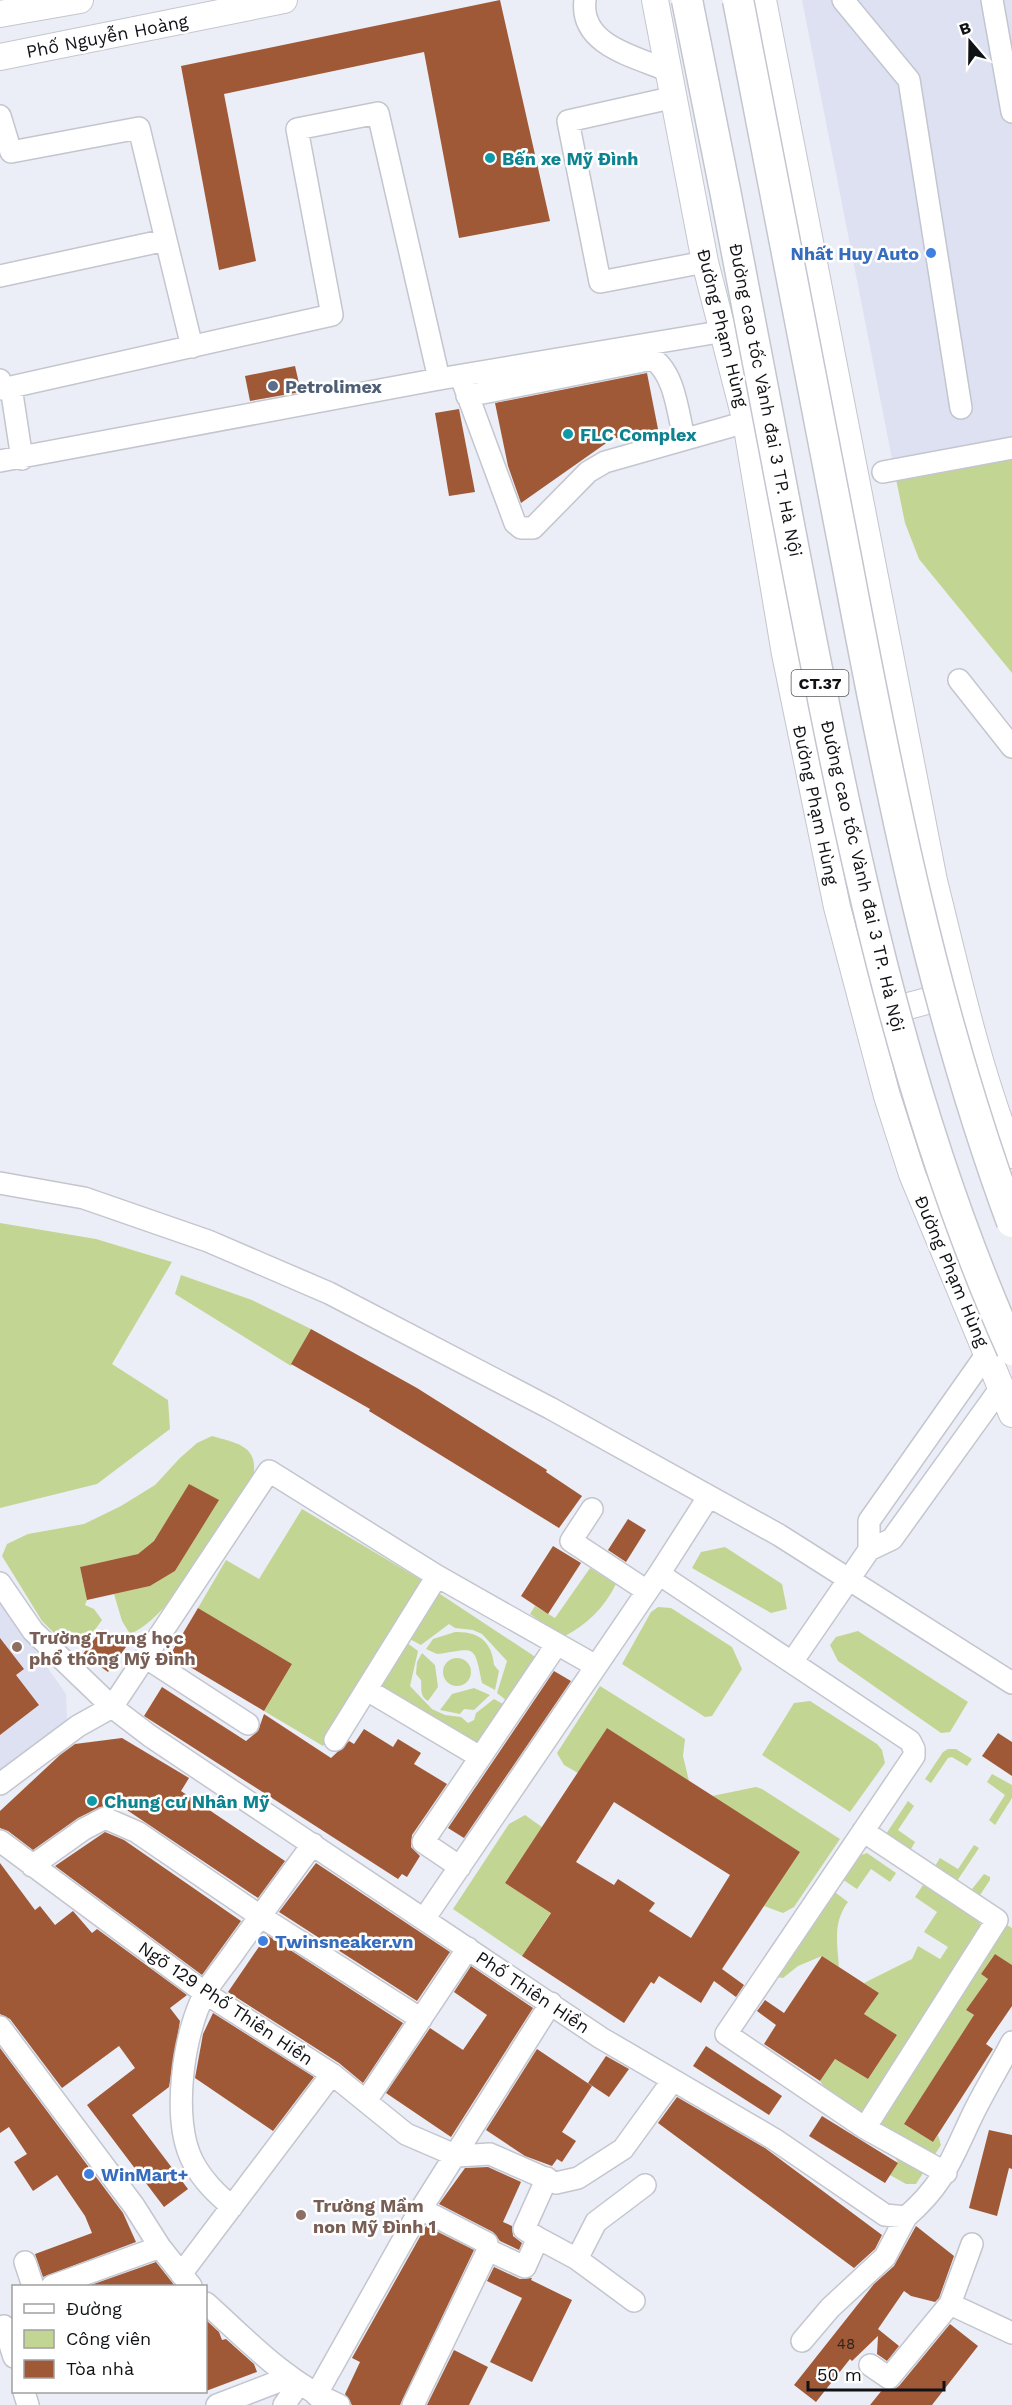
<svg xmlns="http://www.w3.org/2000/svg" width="1012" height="2405" font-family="'Work Sans',sans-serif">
<rect width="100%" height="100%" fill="#ebeef7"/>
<path fill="#dde1f2" d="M802,0H1012V450L895,474Z
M0,1600L66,1694L67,1721L0,1772Z"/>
<path fill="#c3d593" d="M1012,450V673L919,559L905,523L895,474Z
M0,1223L96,1239L172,1262L112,1364L168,1400L170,1429L97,1484L0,1508Z
M181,1275L252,1300L311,1329L291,1366L175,1294Z
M212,1436C241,1444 261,1447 252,1483C226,1521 171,1618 130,1634L122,1621L114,1594L150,1586L175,1571L218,1501L189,1485L154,1541L138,1554L80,1567L87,1600L85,1605L94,1609L102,1620L87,1641H62L42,1621L2,1556L7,1544L28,1534L84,1524L121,1506L155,1485L180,1458L197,1443Z
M302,1509L423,1581L323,1746L264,1711L292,1664L198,1608L226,1560L259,1579Z
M725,1547L782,1584L787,1609L771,1613L692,1568L701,1552Z
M590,1568L616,1584C604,1608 587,1625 563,1637L530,1614L535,1606L555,1618Z
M437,1592L534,1656L535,1660L507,1701L497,1693L507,1661L482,1634L473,1630L455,1628L449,1624L421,1645L404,1636Z
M658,1607L671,1608L732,1647L742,1669L712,1716L705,1717L622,1664L651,1612Z
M858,1631L968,1702L950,1732L941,1733L838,1661L830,1645L836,1637Z
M455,1632C479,1631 492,1642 494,1665L499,1671L495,1690L482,1683C474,1642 475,1649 437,1654L426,1649L433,1639Z
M402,1639L418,1651L410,1686L432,1709L445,1715L461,1717L468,1723L474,1720L476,1713L494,1699L505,1705L480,1747L372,1688Z
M422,1653L435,1665L438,1687L428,1701C419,1696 422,1688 421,1680L416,1674L417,1662Z
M443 1672a14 14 0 1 1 28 0a14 14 0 1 1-28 0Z
M600,1686L685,1739L683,1756L689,1781L607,1728L578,1773L564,1765L557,1753Z
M474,1688L490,1695L474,1710L464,1709L460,1714L440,1710L452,1694Z
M810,1701L877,1744L882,1750L885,1763L850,1812L762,1755L794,1703Z
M948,1749H956L972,1759L967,1766L952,1757L948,1758L931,1783L925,1779L943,1752Z
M992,1774L1012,1785V1798L995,1825L989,1820L1005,1795L987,1782Z
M756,1787L762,1789L840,1839L794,1907L783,1913L764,1906L800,1852L712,1796Z
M908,1801L914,1806L898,1830L915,1842L910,1851L886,1834Z
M525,1815L542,1827L505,1883L547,1910L561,1897L522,1956L453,1909L509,1824Z
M974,1845L979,1848L957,1881L935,1866L940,1858L958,1869Z
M867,1853L896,1873L890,1882L871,1869L857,1889L842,1879L858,1856Z
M984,1874L990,1877V1880L980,1895L972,1889Z
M923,1885L979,1921L981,1927L863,2112C843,2109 831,2098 820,2081L835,2059L868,2079L897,2035L864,2014L879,1993L864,1983L912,1959L918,1946L940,1959L948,1947L924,1932L937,1912L915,1897Z
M828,1887L848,1902C833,1922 837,1942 839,1967L822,1956L798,1966L783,1978L777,1977Z
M1002,1922L1012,1928V1965L995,1954L981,1974L988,1979L966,2010L976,2017L904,2124L933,2142L938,2135L941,2145L916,2184H906L890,2175L898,2163L879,2125Z"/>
<path fill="#a05936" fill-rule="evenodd" d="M500,0L550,221L459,238L424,52L224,94L256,261L219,270L181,66Z
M295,366L301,392L250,401L245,376Z
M647,373L658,429L612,439L521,503L508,466L495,403Z
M459,409L475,492L449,496L435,413Z
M311,1329L417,1388L547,1470L546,1472L582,1496L559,1528L369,1411L370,1409L291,1364Z
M189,1484L219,1500L175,1571L150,1586L87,1600L80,1567L138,1554L154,1541Z
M628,1519L646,1530L626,1562L608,1550Z
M553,1546L581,1563L548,1614L521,1596Z
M198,1608L292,1664L264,1711L170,1655Z
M102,1629L126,1647L108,1672L83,1654Z
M0,1638L24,1669L16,1675L39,1705L0,1735Z
M554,1671L571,1681L464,1838L448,1828Z
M162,1687L246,1741L258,1731L264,1714L331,1758L349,1741L354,1744L364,1729L393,1747L398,1739L421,1753L414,1764L447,1784L412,1835L411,1847L420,1856L407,1877L402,1874L398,1879L144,1716Z
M607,1728L800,1852L722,1969L744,1985L736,1997L714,1981L701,2003L659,1976L654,1984L651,1982L624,2023L522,1956L551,1913L505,1883ZM614,1802L730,1875L691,1938L649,1911L655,1903L618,1879L614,1885L576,1862Z
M998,1733L1012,1742V1776L982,1756Z
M122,1738L189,1778L181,1791L285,1861L258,1898L115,1802L112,1807H100L78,1818L33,1850L8,1831L0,1828V1811L60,1755L75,1744Z
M105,1832L124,1840L241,1921L202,1975L55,1866Z
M0,1863L35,1910L40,1906L55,1925L73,1911L92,1933L97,1929L187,1995L170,2008L180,2021L169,2087L132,2115L188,2189L164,2207L87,2105L135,2068L119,2046L62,2088L10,2019L0,2014Z
M316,1863L450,1952L417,2001L279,1912Z
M267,1935L403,2023L363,2083L339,2063L228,1992Z
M995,1954L1012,1965V2006L986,2044L993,2049L933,2142L904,2124L974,2015L966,2010L988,1979L981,1974Z
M822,1956L879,1993L864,2014L897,2035L868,2079L835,2059L820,2081L764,2044L776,2025L757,2011L765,2000L784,2013Z
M471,1966L533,2008L451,2137L386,2093L430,2028L463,2050L487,2015L454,1992Z
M213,2013L314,2077L273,2131L195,2078L203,2034Z
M706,2046L782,2096L769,2115L693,2066Z
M0,2048L123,2213L136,2242L43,2277L35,2254L92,2233L85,2216L57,2175L33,2191L14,2162L27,2154L9,2127L0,2133Z
M537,2049L592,2086L562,2132L576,2141L562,2162L557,2159L552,2166L525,2156L486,2130Z
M606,2056L629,2069L609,2097L588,2083Z
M677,2097L765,2148L882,2235L875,2249L854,2268L658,2123Z
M822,2116L898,2163L885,2183L809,2136Z
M989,2130L1012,2135V2169L1009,2168L997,2216L969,2208Z
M488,2167L521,2182L503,2222L512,2226L513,2236L522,2243L519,2250L500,2241L493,2232L439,2204L465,2168Z
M426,2226L474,2250L400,2405H352L345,2394L360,2362L352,2358Z
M916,2226L954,2256L939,2298L935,2302L911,2296L904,2291L878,2329L899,2346L887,2361L877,2354L878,2336L852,2361L850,2359L816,2402L794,2385L874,2284L894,2266Z
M156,2262L175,2286H88Z
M494,2267L520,2279L532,2278L531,2280L572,2300L532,2382L490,2362L522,2298L487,2281Z
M206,2320L219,2332L222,2340L226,2339L254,2364L257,2372L206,2391Z
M950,2324L978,2346L932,2405H870L883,2389L893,2390L899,2386Z
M454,2350L488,2367L469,2405H427Z"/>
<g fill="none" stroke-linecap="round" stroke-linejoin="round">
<defs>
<path id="minor" d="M585,0C579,46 637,57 669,71
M843,0L909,80L961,408
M992,0L1012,112
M675,97L568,121L600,282L705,262
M0,116L11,152L139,128L166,240L0,276
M166,240L192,347
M461,377L515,523L521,528H533L588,472L605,462L746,422
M0,380L2,389L332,315L297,129L378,113L439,379
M11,387L22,459
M467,396L653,359C675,374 678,414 684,438
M0,461L439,379L725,331
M883,472L1012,448
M959,680L1012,747
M0,1183L84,1198L208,1241L329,1293L550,1408L779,1535L1012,1683
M592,1509L571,1541L647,1591
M869,1550V1521L986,1355
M659,1574L910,1741L914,1749V1756L726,2034L865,2128L946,2173
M0,1583L33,1631L112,1707L269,1471L437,1576L596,1666
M145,1657L248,1724
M792,1662L869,1550L892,1539L1000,1389
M367,1690L480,1757
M335,1740L437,1576
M0,1784L78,1726L112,1707L150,1736L601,2038L774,2139L885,2215L906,2217C944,2184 951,2160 972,2116C984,2091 999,2067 1012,2042
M863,1831L997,1920L865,2128
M0,1841L205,1993L332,2074L406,2134L457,2156L490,2154L556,2183L578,2178L623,2149L673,2080
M32,1866L84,1829L105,1818L137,1832L260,1916L421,2019
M460,1867L423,1842L557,1644
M424,1919L659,1574L709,1496
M0,2027L134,2206L160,2247L191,2286
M366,2101L468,1948
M232,2207C217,2194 203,2181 193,2162C171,2121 183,2033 205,1993C214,1978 227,1963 237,1948C262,1914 287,1879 313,1844
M421,2209L487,2243L488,2250
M538,2238L524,2229L547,2178
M577,2259L596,2222L645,2185
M25,2262L33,2286
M181,2274L332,2074
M52,2286L160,2247
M206,2303C247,2340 287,2383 339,2405
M950,2304L1012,2333
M4,2326L14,2357
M802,2341L830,2308L885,2257L906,2217
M870,2365L889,2378L950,2304L972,2244
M24,2392L28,2405
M316,2395L416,2217L551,2003
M217,2405L290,2377
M284,2405L299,2384
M413,2405L488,2250L525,2267L538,2238L577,2259L634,2301"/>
<path id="major" d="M655,0L705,262L746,422L785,654L837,907L887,1096L912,1174L1012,1414
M763,0L934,881C957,973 977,1066 1012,1155
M0,14L80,0
M0,57L284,0
M874,1015L961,992"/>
</defs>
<use href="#minor" stroke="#c3c6cf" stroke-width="24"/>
<use href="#major" stroke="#c3c6cf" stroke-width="28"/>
<use href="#minor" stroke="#fff" stroke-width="21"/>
<use href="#major" stroke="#fff" stroke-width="26"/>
<defs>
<path id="highway-bridge" d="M687,0C726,192 763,384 799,577C850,840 902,1104 1012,1350
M738,0C775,187 811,375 847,563C889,786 933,1008 1012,1222"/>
</defs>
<use href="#highway-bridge" stroke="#c3c6cf" stroke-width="33" stroke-linecap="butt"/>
<use href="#highway-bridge" stroke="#fff" stroke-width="30"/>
</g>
<g fill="#0f9aa8" stroke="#fff" stroke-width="2">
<circle cx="490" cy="158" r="6"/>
<circle cx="568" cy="434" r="6"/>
<circle cx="92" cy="1801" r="6"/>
</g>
<g fill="#3f7fe0" stroke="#fff" stroke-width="2">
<circle cx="931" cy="253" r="6"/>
<circle cx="263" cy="1941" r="6"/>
<circle cx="89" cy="2174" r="6"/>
</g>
<circle fill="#5c6f8a" stroke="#fff" stroke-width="2" cx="273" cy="386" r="6"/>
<g fill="#8d6e63" stroke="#fff" stroke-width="2">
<circle cx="17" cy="1647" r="6"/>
<circle cx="301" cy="2215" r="6"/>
</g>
<g text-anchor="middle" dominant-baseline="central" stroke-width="5" stroke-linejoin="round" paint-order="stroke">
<g font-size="15" fill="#35241d">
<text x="846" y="2344">48</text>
</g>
<rect fill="#fff" stroke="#58595b" stroke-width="1.5" x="791.5" y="670" width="57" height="26" rx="4.5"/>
<g font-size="16" font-weight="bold" fill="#111215">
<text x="820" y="683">CT.37</text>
</g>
<g font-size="18" fill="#111215" stroke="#fff">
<text transform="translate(107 36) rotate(-11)">Phố Nguyễn Hoàng</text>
<text transform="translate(723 328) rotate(76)">Đường Phạm Hùng</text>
<text transform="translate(766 400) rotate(79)">Đường cao tốc Vành đai 3 TP. Hà Nội</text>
<text transform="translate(816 805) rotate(78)">Đường Phạm Hùng</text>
<text transform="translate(863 876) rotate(77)">Đường cao tốc Vành đai 3 TP. Hà Nội</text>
<text transform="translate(952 1271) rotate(67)">Đường Phạm Hùng</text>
<text transform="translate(533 1992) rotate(34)">Phố Thiên Hiền</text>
<text transform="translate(226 2003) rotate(34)">Ngõ 129 Phố Thiên Hiền</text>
</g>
<g font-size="18" font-weight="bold" fill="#0d838f" stroke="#fff" text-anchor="start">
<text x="502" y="158">Bến xe Mỹ Đình</text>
<text x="580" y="434">FLC Complex</text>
<text x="104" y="1801">Chung cư Nhân Mỹ</text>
</g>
<g font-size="18" font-weight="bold" fill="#366cbe" stroke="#fff" text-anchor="start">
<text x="919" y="253" text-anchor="end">Nhất Huy Auto</text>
<text x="275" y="1941">Twinsneaker.vn</text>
<text x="101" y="2174">WinMart+</text>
</g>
<g font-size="18" font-weight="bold" fill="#4e5e75" stroke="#fff" text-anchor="start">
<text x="285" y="386">Petrolimex</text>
</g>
<g font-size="18" font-weight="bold" fill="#785e54" stroke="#fff" text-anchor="start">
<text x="29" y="1637">Trường Trung học<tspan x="29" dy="21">phổ thông Mỹ Đình</tspan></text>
<text x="313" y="2205">Trường Mầm<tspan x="313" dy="21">non Mỹ Đình 1</tspan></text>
</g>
</g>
<rect x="12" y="2285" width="195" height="108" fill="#ffffff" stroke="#a0a0a1" stroke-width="1.5"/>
<rect x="24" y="2304" width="30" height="9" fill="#ffffff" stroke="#a0a0a1" stroke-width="1.5"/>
<text x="66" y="2315" font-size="18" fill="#111215">Đường</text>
<rect x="24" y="2330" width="30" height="18" fill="#c3d593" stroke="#a0a0a1" stroke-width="1.5"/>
<text x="66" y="2345" font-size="18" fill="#111215">Công viên</text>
<rect x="24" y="2360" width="30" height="18" fill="#a05936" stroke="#a0a0a1" stroke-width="1.5"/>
<text x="66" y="2375" font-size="18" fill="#111215">Tòa nhà</text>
<g transform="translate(970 42) rotate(340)" stroke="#ffffff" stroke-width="4.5" paint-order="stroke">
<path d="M0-4.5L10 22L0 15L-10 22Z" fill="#111215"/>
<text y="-9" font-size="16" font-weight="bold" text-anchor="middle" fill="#111215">B</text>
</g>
<path d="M808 2381v9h136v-9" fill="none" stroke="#111215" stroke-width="3"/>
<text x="817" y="2381" font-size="18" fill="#111215" stroke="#ffffff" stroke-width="4.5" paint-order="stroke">50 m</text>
</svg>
